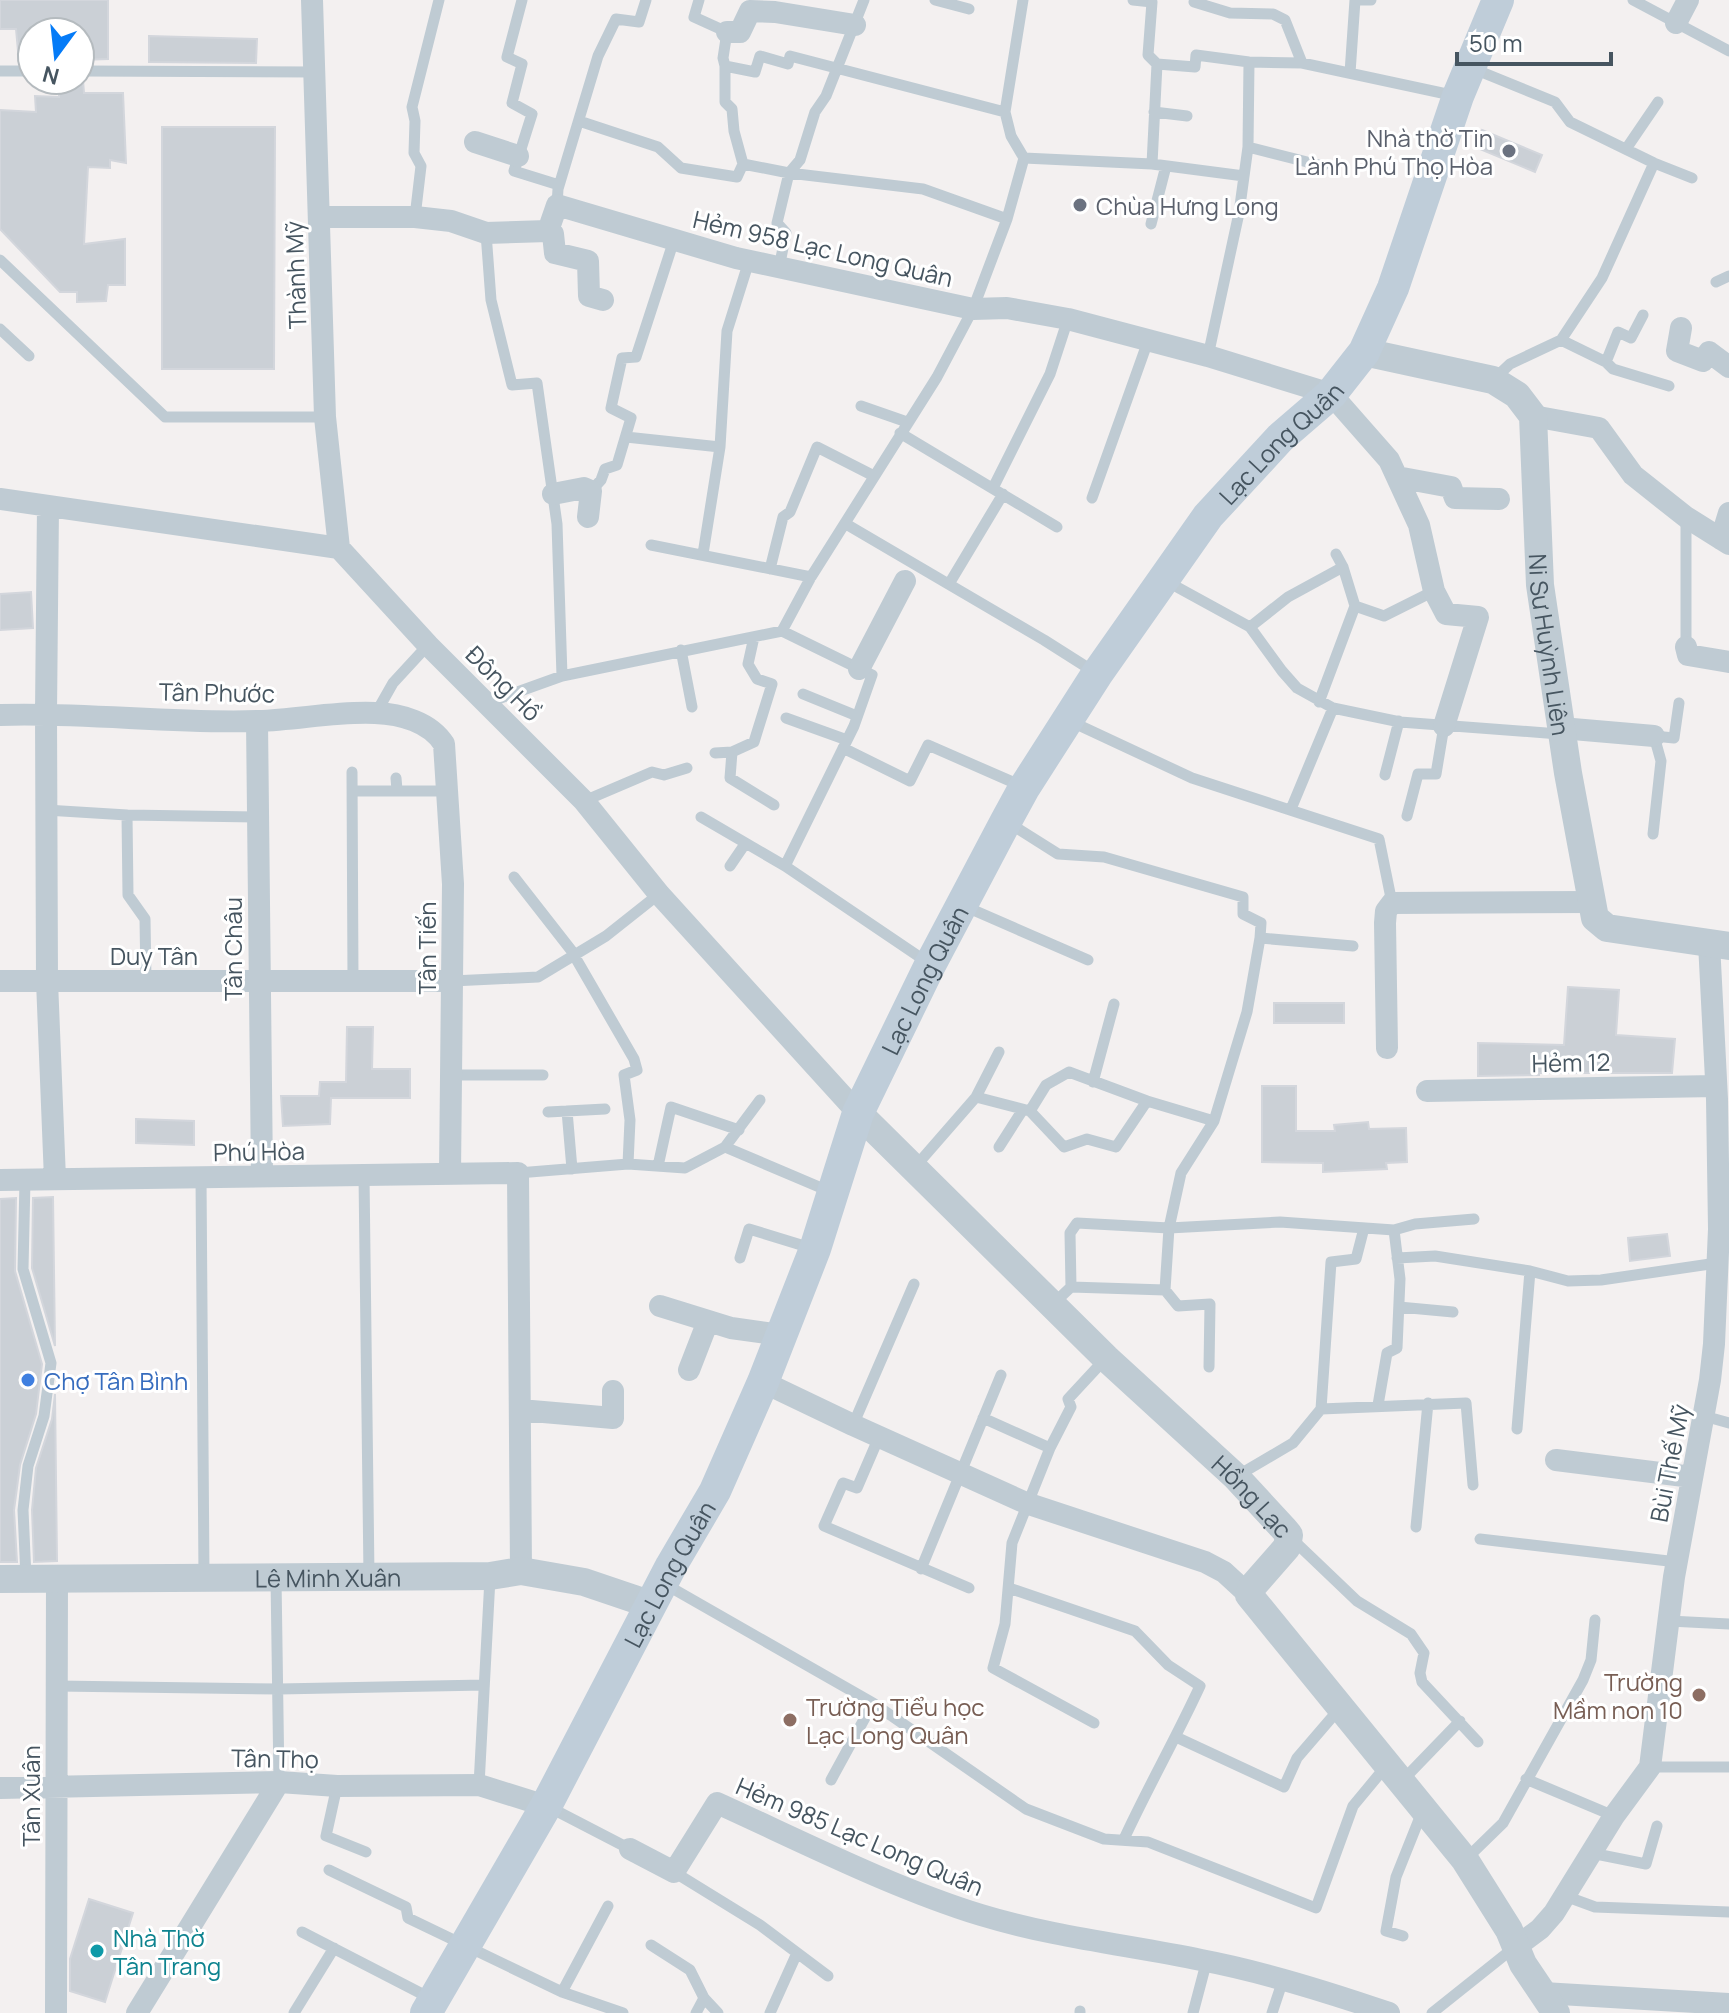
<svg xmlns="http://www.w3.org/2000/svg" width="1729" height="2013" font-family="Manrope,sans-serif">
<rect width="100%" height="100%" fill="#f3f0f0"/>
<path fill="#cbd0d6" stroke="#d3d6dc" stroke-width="2" d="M0,0H108V59L80,60V32H32V62H19L16,29H0Z
M149,36L257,39L256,63L149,62Z
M59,80H83L84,93H123L126,163L110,160V168L88,167L84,244L125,239V285H108L106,301L77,302V292H60L0,229V110L36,112L35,96L59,97Z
M162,127H275L274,369H162Z
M1482,130L1542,155L1535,172L1475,147Z
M31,592L33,628L0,630V594Z
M1568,987L1619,990L1616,1035L1675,1039L1672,1073H1539V1075L1478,1076V1043L1564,1045Z
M1274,1003H1344V1023H1274Z
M347,1027H373L372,1069H410V1098H331L330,1124L283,1126L281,1096H319L320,1082H346Z
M1262,1086H1296V1131H1335L1334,1125L1368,1122L1369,1129L1406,1128L1407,1162L1386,1163L1387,1169L1323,1172V1163L1262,1162Z
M136,1119L194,1121V1145L136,1143Z
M53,1197L55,1346L32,1268L33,1198Z
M16,1198L15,1271L42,1364L36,1414L20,1465L14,1510L17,1562H0V1199Z
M1667,1234L1670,1256L1630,1261L1628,1238Z
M55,1394L57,1561L34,1562L32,1510L36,1468L52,1419Z
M89,1899L133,1913L105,2002L70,1991V1959Z"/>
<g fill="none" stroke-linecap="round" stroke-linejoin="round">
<path stroke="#bfcbd3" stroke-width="11" d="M522,0L507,57L522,64L512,103L532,114L514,171L559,185
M699,0L694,17L727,32L723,58L725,66
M935,0L969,9
M1133,0L1152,2L1148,55L1157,64L1195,67L1196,55L1249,62L1302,63L1456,96
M1361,0H1371
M1633,0L1729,51
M1194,2L1230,13L1273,14L1285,20L1302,63
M1474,69L1555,102L1570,122L1654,163L1692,178
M0,71H32
M83,71L314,72
M1350,73L1355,0
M1154,112L1187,116
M579,121L658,147L681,168L737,177L743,164L789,173L923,189L1007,219
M1248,147L1323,166
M1626,149L1658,102
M1024,158L1152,164L1244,176
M743,164L734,131L732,109L725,102V66L755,72L760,56L788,64L790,56L1005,112
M1152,164L1157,64
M557,205L558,189L598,56L616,19L639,22L646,0
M415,217L421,166L414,153L415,121L412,107L439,0
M1151,224L1166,166
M486,233L491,300L512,385L537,383L557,524L562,676
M0,260L165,417H325
M779,268L786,233L777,223L789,173L800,160L815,112L826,96L864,0
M1716,282L1729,276
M0,329L29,356
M1561,340L1602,278L1654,163
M1208,356L1239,213L1248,147L1249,62
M1606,362L1613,369L1669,386
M1493,380L1510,364L1561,340L1606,362L1618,332L1631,338L1643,315
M861,406L907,422
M900,433L1057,527
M626,437L720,447
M993,488L1050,374L1068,319
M591,491L601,480L605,469L617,465L631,418L611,408L622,358L636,357L674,240
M1092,498L1148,341
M846,524L1044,640L1096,673
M651,545L811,577
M703,554L720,447L727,331L749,261
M770,569L783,517L790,512L817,447L874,476
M1166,581L1250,627L1282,671L1297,688L1333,708L1400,722L1559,734
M949,584L1003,494
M1355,606L1384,616L1434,591
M1250,627L1288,597L1343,567
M782,631L811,577L937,377L973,309L1007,219L1024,158L1011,136L1005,112L1023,0
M754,637L748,664L757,679L772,684L754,742L732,752L730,778L774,805
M1686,647V517
M681,650L692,707
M803,694L857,716
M1319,702L1355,606L1343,567L1336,554
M487,703L562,676L782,631L872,675L854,726L785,866
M376,713L393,683L428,645
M786,718L847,740
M1072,722L1192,778L1379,839L1392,903
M843,748L910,781L928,745L1024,787
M715,753L732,752
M352,772L353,981
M1385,775L1399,721
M396,778L397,790
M353,791H447
M584,801L652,772L664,775L687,768
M1291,809L1333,708
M46,810L127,815L128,895L145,919L146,981
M127,815L259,817
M1407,816L1418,774H1436L1444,726
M701,817L785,866L927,962
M1009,823L1058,854L1104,857L1243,897V914L1261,923L1260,938L1247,1012L1214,1121L1181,1173L1169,1228L1077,1223L1070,1233L1071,1287L1053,1304
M1653,834L1661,761L1654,736L1674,738L1679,703
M730,866L745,844
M514,877L571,950L634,1059L637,1070L624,1075L630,1120L628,1164
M964,906L1088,960
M1260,938L1353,946
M452,981L538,977L606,936L659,894
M451,1075H543
M1093,1082L1114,1004
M976,1097L999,1052
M567,1111L572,1169
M1030,1111L1064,1147L1087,1139L1116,1147L1147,1101
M548,1112L605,1109
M725,1147L760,1100
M999,1147L1022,1111
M658,1166L671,1107L739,1130
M915,1167L976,1097L1030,1111L1046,1085L1069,1072L1147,1101L1214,1121
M518,1173L628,1164L685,1168L725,1147L831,1192
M364,1175L369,1576
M201,1177L204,1577
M25,1180L23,1269L51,1363L44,1416L28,1466L23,1510L26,1578
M740,1258L749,1229L811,1248
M1397,1258L1435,1256L1530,1271
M1071,1287L1165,1290L1169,1228L1280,1222L1394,1230L1415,1224L1474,1219
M1165,1290L1178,1306L1210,1304L1209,1367
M1399,1307L1453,1312
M1378,1405L1387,1353L1397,1348L1400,1279L1394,1230
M1321,1409L1466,1403L1473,1485
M1704,1416L1729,1423
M983,1418L1050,1448
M853,1425L914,1284
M1517,1429L1530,1271L1568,1281L1601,1280L1717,1263
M879,1437L857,1488L843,1483L824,1526L969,1588
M1237,1476L1293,1443L1321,1409L1331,1262L1356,1259L1364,1228
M1416,1527L1428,1403
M1290,1537L1357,1601L1411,1634L1424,1653L1420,1673L1422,1682L1478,1742
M1480,1539L1677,1562
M921,1569L1001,1375
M276,1578L279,1782
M663,1583L873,1703L1026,1809L1104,1839L1148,1842L1316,1908L1353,1806L1387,1765
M1009,1588L1135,1631L1168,1665L1200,1686C1176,1738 1148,1787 1124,1839
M1669,1621L1729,1624
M57,1686L279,1689L484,1685
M1094,1723L993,1668L1005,1624L1012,1543L1050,1448L1071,1407L1068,1399L1106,1358
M1176,1737L1284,1787L1297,1758L1340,1708
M1650,1767H1729
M1526,1779L1614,1816
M831,1780L873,1703
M1402,1781L1460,1721
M479,1785L490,1578
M337,1786L326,1836L366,1852
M547,1806L630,1849
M1591,1853L1646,1864L1657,1826
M1465,1860L1503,1823L1583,1680L1591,1660L1595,1620
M329,1870L406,1907L408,1918L562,1992L623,2013
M674,1872L760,1925L828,1976
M1565,1896L1595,1907L1729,1912
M302,1932L430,1998
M1403,1936L1386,1931L1396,1877L1422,1812
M651,1945L690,1970L704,1998
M562,1992L608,1906
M294,2013L334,1948
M696,2013L704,1998L718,2013
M770,2013L797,1953
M1080,2013V2011
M1193,2013L1207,1960
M1272,2013L1283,1980
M1432,2013L1516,1946"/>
<path stroke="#bfcbd3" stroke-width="22" d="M312,0L325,417L339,548
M1676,23L1688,0
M727,32H740L750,11L775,12L855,25
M475,142L518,156
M319,217H415L451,221L486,233L548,231L557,205L736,258L973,309L1007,308L1068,319L1208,356L1331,394L1389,460L1419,525L1434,591L1446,614L1478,617L1444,726
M548,231L553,234L555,253L588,261L589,296L603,300
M1681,328L1677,351L1703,361L1709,352L1729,367
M1533,416L1599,428L1633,475L1686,517L1729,544
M1397,477L1451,487L1455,498L1499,499
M553,494L584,488L591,491L588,517
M0,499L339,548L428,645L584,801L659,894L858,1113
M48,506L46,713L47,981L55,1179
M1721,539L1729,513
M1686,647L1688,655L1729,662
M859,669L905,581
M0,715C86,712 172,724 258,721C297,720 336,711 375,713C401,714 430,722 444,744L453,884L450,1174
M257,721L262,1176
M1561,728L1654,736
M0,981H452
M1387,1048L1385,923L1386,911L1392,903L1590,902
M1427,1091L1716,1086
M0,1180L518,1173L521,1571
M660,1306L731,1328L781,1335
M689,1370L708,1321
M763,1382L853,1425L1026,1503L1205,1562L1224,1572L1249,1595
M520,1410L613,1418V1391
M1556,1460L1692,1477
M0,1788L279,1782L337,1786L479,1785L546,1806
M630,1849L674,1872L717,1803C801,1841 893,1888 981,1915C1053,1937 1128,1945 1201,1960C1265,1972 1328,1992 1389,2013
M1517,1946L1540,1929L1554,1913L1614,1816L1650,1767L1674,1577L1710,1380L1714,1344L1719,1229L1717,1099L1709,943
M1543,1993L1729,2004
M56,2013L57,1578
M137,2013L279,1782"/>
<g stroke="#bfcbd3" stroke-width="28">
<path id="s1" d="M1364,352L1493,380L1517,395L1533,416L1540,585L1568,773L1595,918L1607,928L1729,946"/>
<path id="s2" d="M858,1113L1106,1358L1236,1477L1284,1529L1289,1535L1287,1547L1252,1587L1249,1595L1465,1860L1509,1930L1523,1964L1556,2013"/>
<path id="s3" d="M0,1579L490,1576L521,1571L584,1582L652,1605"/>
</g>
<path stroke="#bfcdd9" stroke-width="32" id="s4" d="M426,2013L546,1806L671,1566L715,1491L763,1382L815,1249L858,1113L930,965L1006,821L1024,788L1097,674L1208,516L1280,438L1331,394L1364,352L1393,288L1458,96L1498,0"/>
</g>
<g fill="#6b7280" stroke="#fff" stroke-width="3">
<circle cx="1509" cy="151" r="8"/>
<circle cx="1080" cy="205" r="8"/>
</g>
<circle fill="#3f7fe0" stroke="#fff" stroke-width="3" cx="28" cy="1380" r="8"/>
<g fill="#8d6e63" stroke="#fff" stroke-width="3">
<circle cx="1699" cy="1695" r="8"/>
<circle cx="790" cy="1720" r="8"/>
</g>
<circle fill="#0f9aa8" stroke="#fff" stroke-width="3" cx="97" cy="1951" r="8"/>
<g text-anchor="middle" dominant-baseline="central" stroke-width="6" stroke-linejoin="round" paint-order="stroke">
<g font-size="24" fill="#5b616d" stroke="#fff" text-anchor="end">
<text x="1493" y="137">Nhà thờ Tin<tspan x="1493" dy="28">Lành Phú Thọ Hòa</tspan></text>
<text x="1096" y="205" text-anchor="start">Chùa Hưng Long</text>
</g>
<g font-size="24" fill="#465560" stroke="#fff">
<text transform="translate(823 248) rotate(13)">Hẻm 958 Lạc Long Quân</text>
<text transform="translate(295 275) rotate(-92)">Thành Mỹ</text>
<text stroke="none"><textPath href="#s4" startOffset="1798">Lạc Long Quân</textPath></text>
<text stroke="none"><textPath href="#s1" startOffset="416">Ni Sư Huỳnh Liên</textPath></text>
<text transform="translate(504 683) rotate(45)">Đông Hồ</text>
<text transform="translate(217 692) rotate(1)">Tân Phước</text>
<text transform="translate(426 948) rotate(-90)">Tân Tiến</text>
<text transform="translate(232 949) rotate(-90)">Tân Châu</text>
<text x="154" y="955">Duy Tân</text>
<text stroke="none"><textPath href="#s4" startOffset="1150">Lạc Long Quân</textPath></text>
<text transform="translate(1571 1062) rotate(-1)">Hẻm 12</text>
<text transform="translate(259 1151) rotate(-1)">Phú Hòa</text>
<text transform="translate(1669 1463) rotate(-79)">Bùi Thế Mỹ</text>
<text stroke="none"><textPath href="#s2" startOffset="550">Hồng Lạc</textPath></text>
<text stroke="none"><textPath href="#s4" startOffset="502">Lạc Long Quân</textPath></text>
<text stroke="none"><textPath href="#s3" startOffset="328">Lê Minh Xuân</textPath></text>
<text transform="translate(275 1758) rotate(1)">Tân Thọ</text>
<text transform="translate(30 1796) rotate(-90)">Tân Xuân</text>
<text transform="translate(860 1836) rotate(23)">Hẻm 985 Lạc Long Quân</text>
</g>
<g font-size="24" fill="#366cbe" stroke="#fff" text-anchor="start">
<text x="44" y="1380">Chợ Tân Bình</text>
</g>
<g font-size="24" fill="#785e54" stroke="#fff" text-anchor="end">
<text x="1683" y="1681">Trường<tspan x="1683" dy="28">Mầm non 10</tspan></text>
<text x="806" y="1706" text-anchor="start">Trường Tiểu học<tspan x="806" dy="28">Lạc Long Quân</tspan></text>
</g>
<g font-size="24" fill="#0d838f" stroke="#fff" text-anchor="start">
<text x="113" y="1937">Nhà Thờ<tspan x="113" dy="28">Tân Trang</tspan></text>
</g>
</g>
<g transform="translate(56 56) rotate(195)"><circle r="38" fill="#ffffff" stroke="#b5bbbf" stroke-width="2"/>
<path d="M0-6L14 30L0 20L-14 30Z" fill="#057bf7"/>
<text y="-12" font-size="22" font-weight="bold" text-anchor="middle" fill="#465560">N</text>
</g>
<path d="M1457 52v12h154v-12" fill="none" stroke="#465560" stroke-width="4"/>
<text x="1469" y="52" font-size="24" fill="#465560" stroke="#ffffff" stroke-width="6" paint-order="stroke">50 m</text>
</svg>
